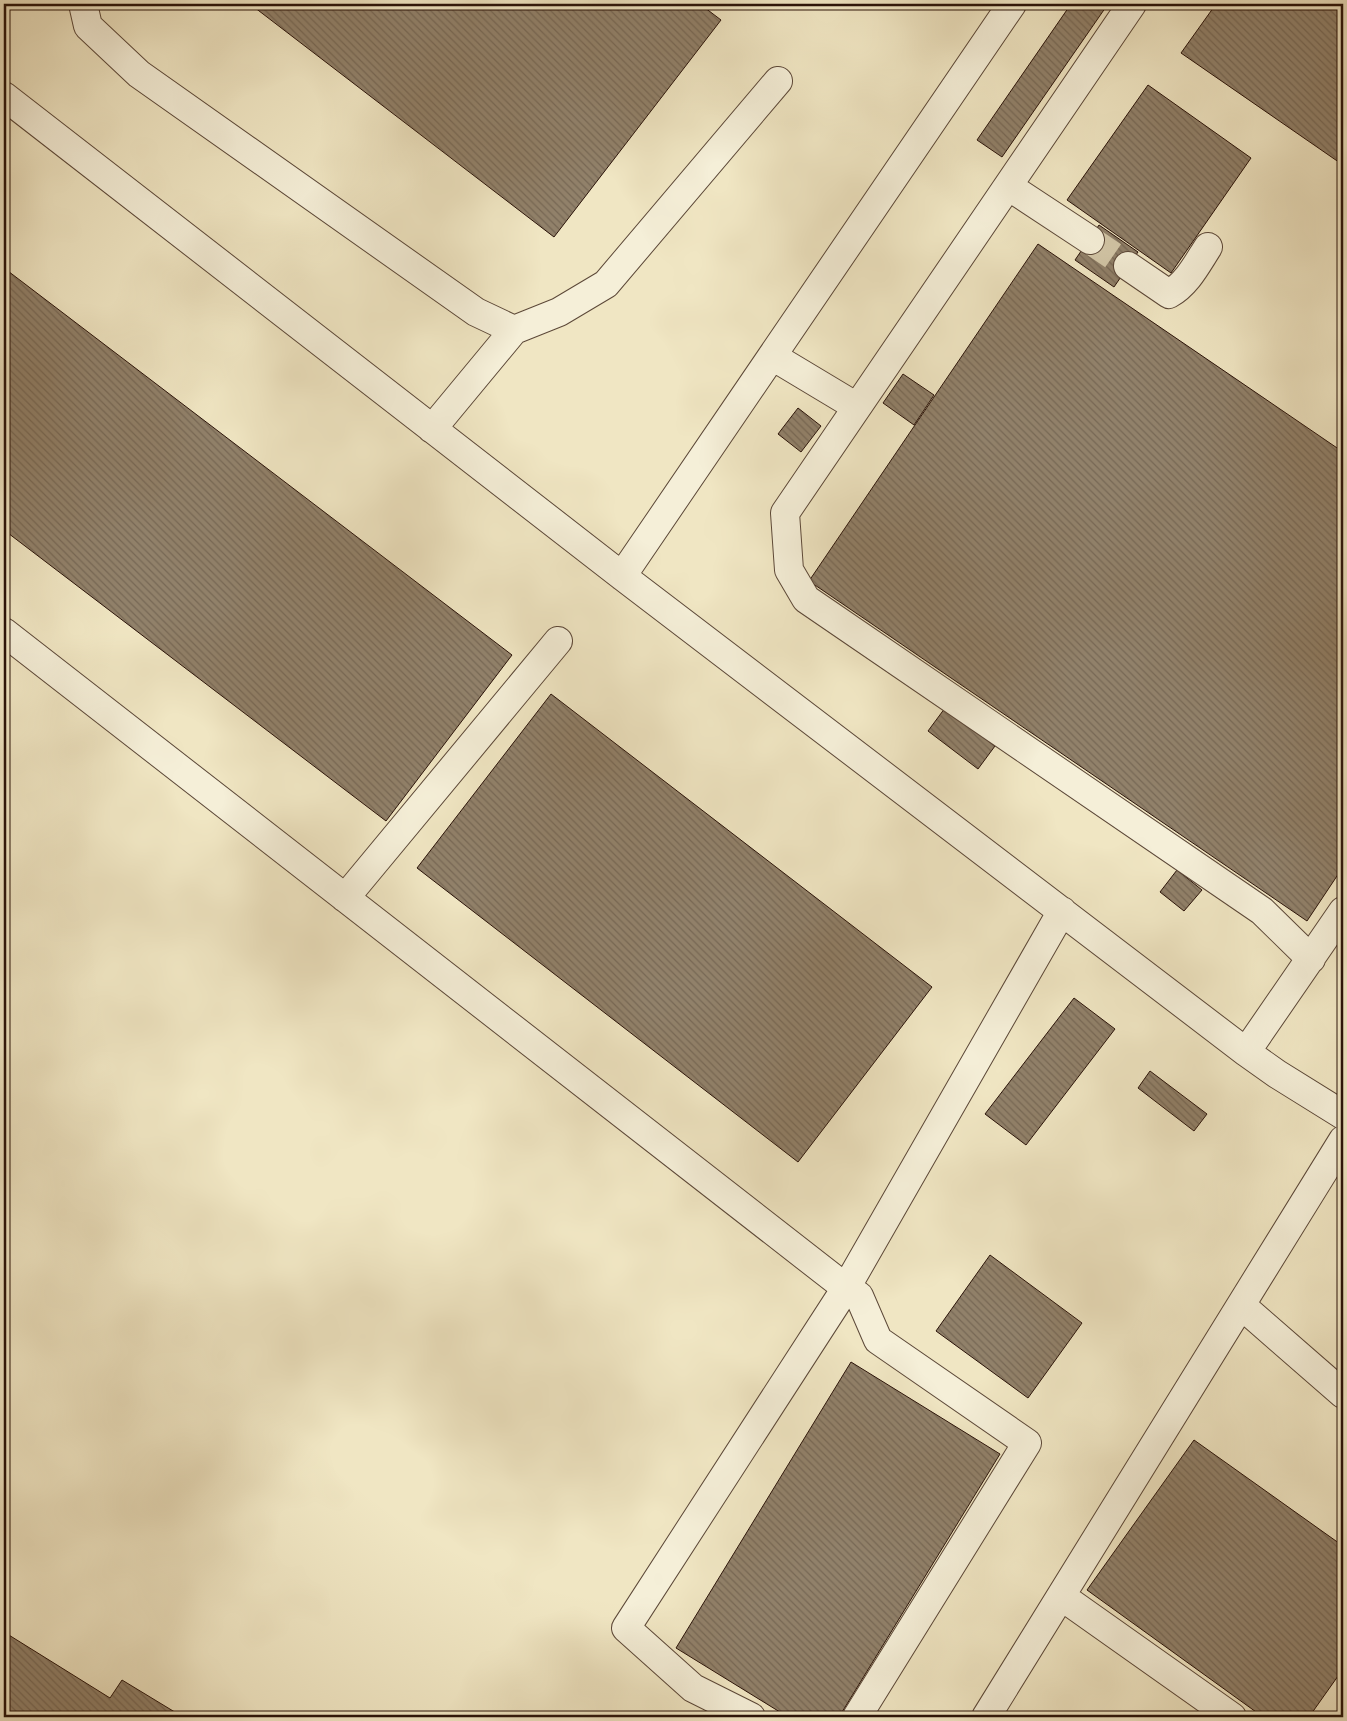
<svg xmlns="http://www.w3.org/2000/svg" width="1347" height="1721" font-family="'Sorts Mill Goudy',serif">
<defs>
<pattern id="building-back-hatch" width="6" height="6" patternUnits="userSpaceOnUse" patternTransform="scale(1.25)"><rect width="6" height="6" fill="#91816a"/><path d="M-1 5l2 2M0 0l6 6M5-1l2 2" fill="none" stroke="#776855"/></pattern>
</defs>
<rect width="100%" height="100%" fill="#f0e6c3"/>
<filter id="stains"><feTurbulence type="fractalNoise" baseFrequency=".004" numOctaves="4"/><feColorMatrix values="0 0 0 0 .2 0 0 0 0 .09 0 0 0 0 .02 0 0 0 .5 -.17"/></filter>
<radialGradient id="worn" r=".72"><stop offset=".6" stop-color="#630" stop-opacity="0"/><stop offset="1" stop-color="#630" stop-opacity=".3"/></radialGradient>
<path fill="url(#building-back-hatch)" stroke="#2a1309" d="M250,4H700L721,20L554,237Z
M1071,4H1108L1002,157L977,140Z
M1216,4H1343V165L1181,53Z
M1148,85L1251,158L1171,273L1067,200Z
M1099,225L1138,252L1114,287L1075,260Z
M1038,244L1343,452V867L1307,921L809,581Z
M4,268L512,655L386,821L4,530Z
M903,374L934,395L914,425L883,403Z
M798,408L821,426L801,452L778,434Z
M551,694L932,987L798,1162L417,868Z
M945,708L995,746L978,769L928,731Z
M1177,870L1202,890L1184,911L1160,892Z
M1074,998L1115,1029L1026,1145L985,1114Z
M1150,1071L1207,1114L1194,1131L1138,1088Z
M990,1255L1082,1323L1028,1398L936,1331Z
M851,1362L1000,1454L839,1717H788L676,1648Z
M1194,1440L1343,1546V1669L1309,1717H1263L1087,1590Z
M4,1632L110,1698L122,1680L183,1717H4Z"/>
<g fill="none" stroke-linecap="round" stroke-linejoin="round">
<path stroke="#d2c6a7" stroke-width="28" stroke-dasharray="28 14" stroke-linecap="butt" d="M1090,240L1128,266"/>
<defs>
<path id="minor" d="M83,4L88,26L139,74L476,312L514,330L559,312L606,284L778,81
M1132,4L785,513L789,570L806,599L1262,911L1311,959
M4,96L622,576L1246,1052L1277,1074L1343,1115
M1008,186L1090,240
M1128,266L1169,294C1187,284 1197,264 1208,247
M772,356L857,407
M432,429L514,330
M622,576L1012,4
M4,632L846,1288L859,1296L878,1340L1027,1443L857,1717
M345,898L558,641
M1246,1052L1343,911
M1241,1305L1343,1394
M1061,1596L1232,1717
M751,1717L693,1688L626,1628L846,1288L1062,911
M986,1717L1343,1140"/>
</defs>
<use href="#minor" stroke="#5c4838" stroke-width="30"/>
<use href="#minor" stroke="#f5efd8" stroke-width="28"/>
</g>
<rect width="1347" height="1721" fill="none" stroke="#f0e6c3" stroke-width="20"/>
<rect x="5" y="5" width="1337" height="1711" fill="none" stroke="#2a1309" stroke-width="2.5"/>
<rect x="10" y="10" width="1327" height="1701" fill="none" stroke="#2a1309"/>
<rect width="100%" height="100%" filter="url(#stains)"/>
<rect width="100%" height="100%" fill="url(#worn)"/>
</svg>
